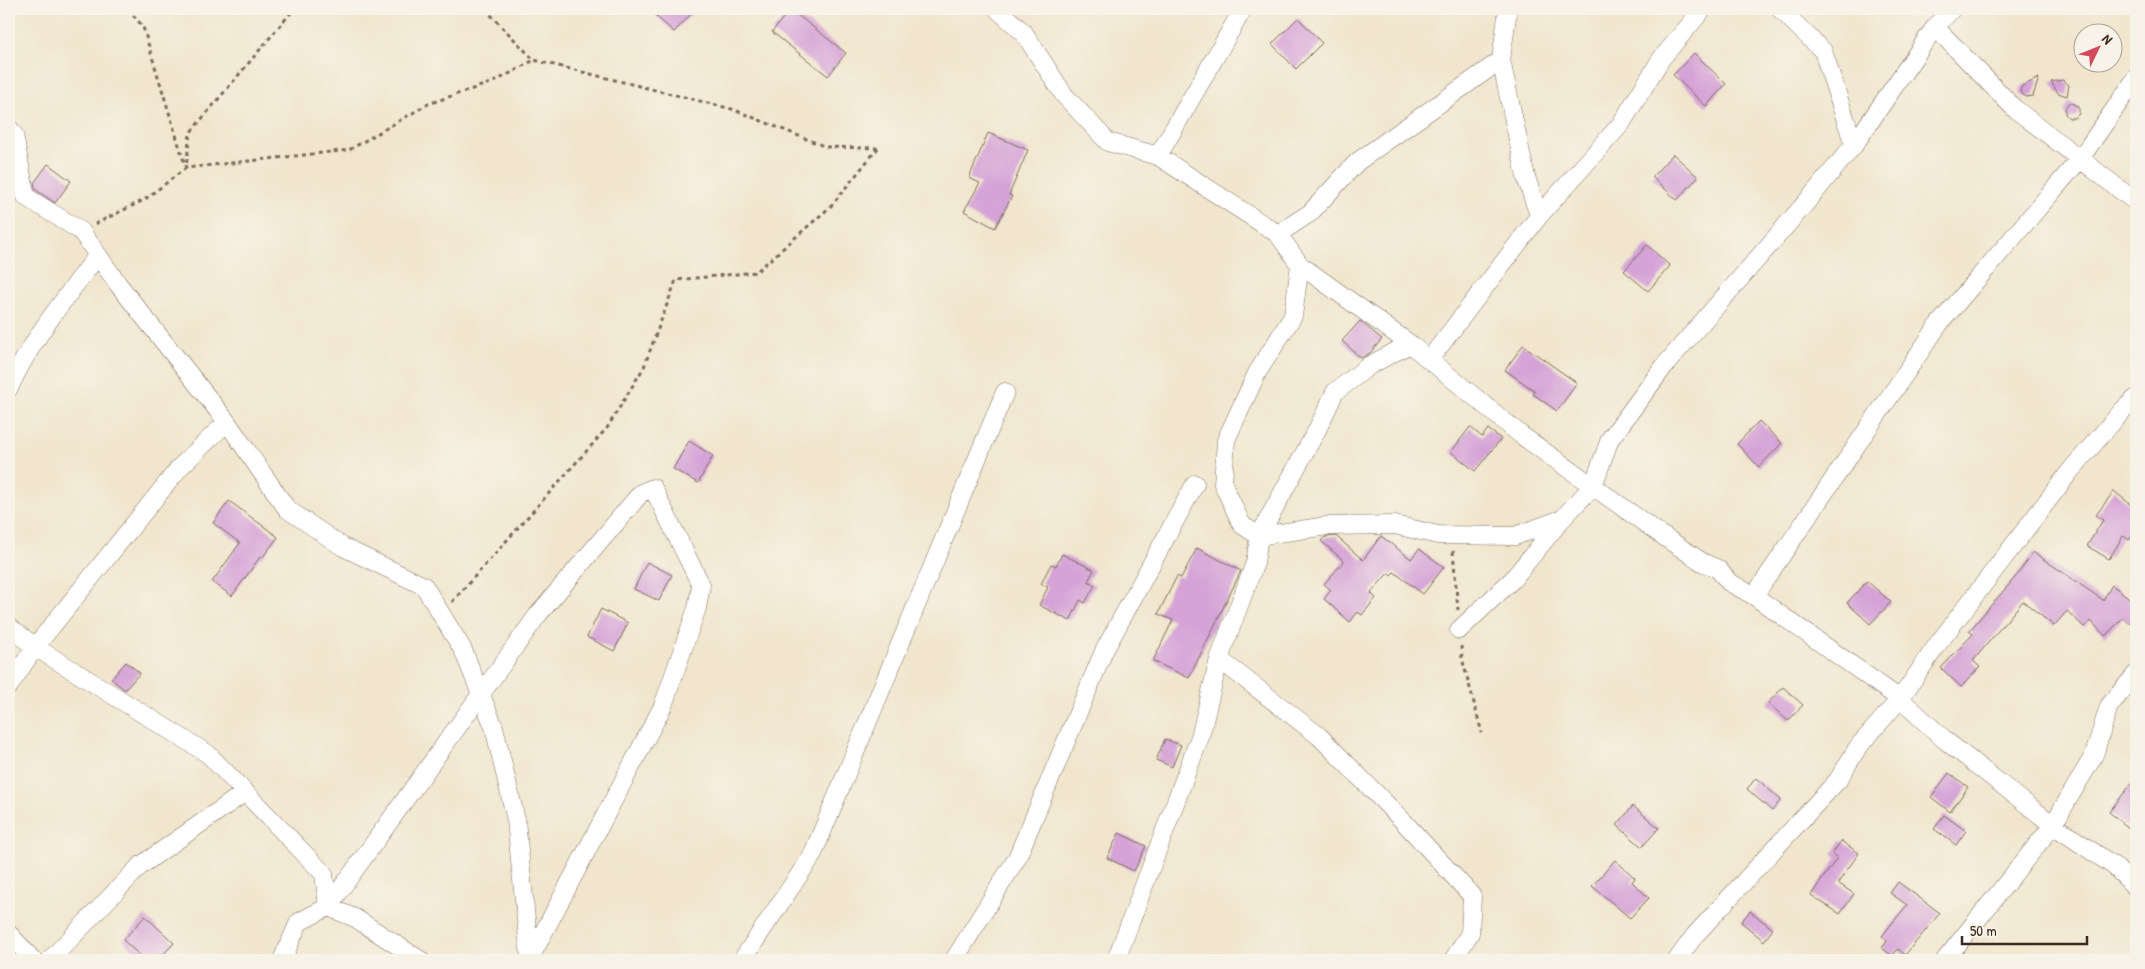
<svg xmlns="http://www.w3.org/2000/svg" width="2145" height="969" font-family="'Patrick Hand',sans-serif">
<rect width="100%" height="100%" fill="#f7f3e8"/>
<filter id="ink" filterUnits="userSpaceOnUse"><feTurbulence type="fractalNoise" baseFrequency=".02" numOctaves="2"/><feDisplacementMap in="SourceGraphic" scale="10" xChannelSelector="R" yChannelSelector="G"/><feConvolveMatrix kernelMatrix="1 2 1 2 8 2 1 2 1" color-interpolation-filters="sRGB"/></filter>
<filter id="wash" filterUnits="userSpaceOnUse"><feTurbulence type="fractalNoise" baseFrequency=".0096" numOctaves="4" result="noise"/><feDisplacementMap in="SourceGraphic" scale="20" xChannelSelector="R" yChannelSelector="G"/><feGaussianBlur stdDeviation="1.12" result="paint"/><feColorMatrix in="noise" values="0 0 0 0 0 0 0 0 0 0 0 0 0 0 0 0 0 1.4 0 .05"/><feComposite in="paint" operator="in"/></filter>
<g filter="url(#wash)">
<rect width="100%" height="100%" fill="#f1e6cd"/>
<g id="blocks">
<path fill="#d5a3d7" d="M648,9H696L674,32Z
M790,9L846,53L828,76L772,32Z
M1298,18L1322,43L1296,69L1272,44Z
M1694,53L1726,84L1706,106L1673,75Z
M2039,78L2033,96L2026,97L2022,95L2020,91L2022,86Z
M2063,80L2069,85L2067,96L2058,93L2051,82Z
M2069,102L2077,106L2079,109V114L2074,118H2069L2065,114V109Z
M988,133L1028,150L1009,195L1012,196L995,228L964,211L980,183L969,178Z
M1673,154L1698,177L1677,200L1652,177Z
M48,164L71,181L55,203L36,190L34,183Z
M1647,245L1670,266L1648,291L1624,271Z
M1360,321L1382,339L1370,353L1361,358L1342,341Z
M1523,345L1577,383L1557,411L1533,394L1535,391L1505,370Z
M1759,421L1782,443L1759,467L1737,444Z
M1470,427L1482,437L1488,429L1501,439L1475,471L1451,452Z
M689,441L713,456L698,483L673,469Z
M2114,491L2136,509V531L2129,540L2123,536L2109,559L2087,546L2103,520L2096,515Z
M229,501L278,537L262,558L260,557L232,596L212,582L240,543L213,523Z
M1336,536L1363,560L1381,536L1411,559L1419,549L1444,567L1423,594L1394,572L1391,575L1388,573L1371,593L1376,598L1362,615L1358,612L1350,622L1324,599L1331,590L1324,584L1344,561L1321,541L1325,537Z
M1197,548L1241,571L1189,678L1153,661L1173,620L1158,614L1177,576L1181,578Z
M2033,552L2103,600L2112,585L2136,603V614L2129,623L2123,618L2105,636L2091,621L2084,627L2067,611L2054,626L2023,601L1973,661L1980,667L1961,687L1941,668L1973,634L1969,631L2018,574Z
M1062,554L1094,570L1088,581L1095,585L1085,603L1080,600L1070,621L1039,605L1048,587L1041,584L1051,564L1056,566Z
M647,562L672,575L659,601L634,589Z
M1867,581L1891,602L1870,624L1847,603Z
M601,609L628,623L614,651L587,637Z
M126,662L140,673L125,690L111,679Z
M1783,687L1803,705L1788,721L1768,703Z
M1165,739L1181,745L1172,767L1156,760Z
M1949,773L1968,787L1950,812L1931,797Z
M1756,778L1781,800L1772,811L1747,789Z
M2136,778V834L2109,812Z
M1633,806L1659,828L1642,847L1617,825Z
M1944,815L1966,831L1956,845L1934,829Z
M1119,833L1146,846L1134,871L1107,858Z
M1841,841L1859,853L1838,883L1854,894L1840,914L1811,895L1837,858L1832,854Z
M1615,860L1635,878L1632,882L1649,898L1630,918L1592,886Z
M1898,882L1940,913L1905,955L1898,949L1892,956L1882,948L1887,941L1882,936L1907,905L1890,893Z
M1750,911L1773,929L1764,941L1741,922Z
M145,916L174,943L158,960H145L123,940Z"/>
</g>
</g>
<g filter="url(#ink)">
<use href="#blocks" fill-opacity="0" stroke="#7b6c5b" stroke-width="1"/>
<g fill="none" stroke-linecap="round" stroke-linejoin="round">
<defs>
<path id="minor" d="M997,9L1024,33L1064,95L1108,142L1158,156L1278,234L1300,265L1410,344L1521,435L1663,536L1702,562L1718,569L1729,582L1754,596L1900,699L1946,741L2053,825L2114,866L2136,888
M1508,9L1501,60L1526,177L1539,216
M1780,9L1823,51L1854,145
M1935,27L2015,109L2136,202
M9,128L14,135L26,197L81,231L118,284L227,422L287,509L343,547L424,586L463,650L494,727L516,820L530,959
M1158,156L1243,9
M1278,234L1310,213L1357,162L1501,60
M1300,265L1293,316L1257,373L1226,440L1223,484L1242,525L1259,536L1327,526L1395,525L1438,535L1515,536L1562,519L1593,486L1610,439L1665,365L1804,205L1854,145L1935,27L1952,9
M1429,360L1539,216L1621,124L1661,59L1703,9
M9,388C31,340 66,297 98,255
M1754,596L1939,324L2080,159L2136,78
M9,627L35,647L208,754L324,874L328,907L537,616L641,493L653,488L701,585L697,608L663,706L529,960
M1459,630L1512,580L1562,519
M1219,659L1319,736L1403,821L1472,896L1470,933L1453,960
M9,686L35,647L180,467L227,422
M9,934L33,960
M50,960L140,866L244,793
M282,960L299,922L328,907L355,918L420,960
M742,960L812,856L1005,392
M954,960L1017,858L1104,651L1195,484
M1116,960L1200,737L1219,659L1255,563L1259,536L1317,430L1335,392L1370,365L1410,344
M1677,960L1695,935L1838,780L1858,747L1900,699L1937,645L2071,470L2123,410L2136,398
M1945,960L2053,825L2094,755L2109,706L2136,674"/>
</defs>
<use href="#minor" stroke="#7b6c5b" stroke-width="19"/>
<path stroke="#7b6c5b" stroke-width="3" stroke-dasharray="4 4" stroke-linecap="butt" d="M128,9L143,27L186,168L190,133L294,9
M485,9L534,60L732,109L826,147L877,148
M95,224L144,200L186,168L349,150L428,104L496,81L534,60
M1453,551L1458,610
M452,602L607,428L644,367L676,280L756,272L830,207L878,148
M1461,646L1462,658L1482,733"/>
<use href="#minor" stroke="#fff" stroke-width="18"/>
</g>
</g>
<rect width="2145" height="969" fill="none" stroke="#f7f3e8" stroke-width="30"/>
<g transform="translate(2098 48) rotate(47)"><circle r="24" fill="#f7f3e8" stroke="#aca397"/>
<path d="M0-4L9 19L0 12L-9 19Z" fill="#d1495b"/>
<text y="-8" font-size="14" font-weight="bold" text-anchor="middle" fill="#3b2a1e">N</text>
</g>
<path d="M1962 936v8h125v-8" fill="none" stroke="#3b2a1e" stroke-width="2.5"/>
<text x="1970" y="936" font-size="15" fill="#3b2a1e" stroke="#f7f3e8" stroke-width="4" paint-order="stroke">50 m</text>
</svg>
